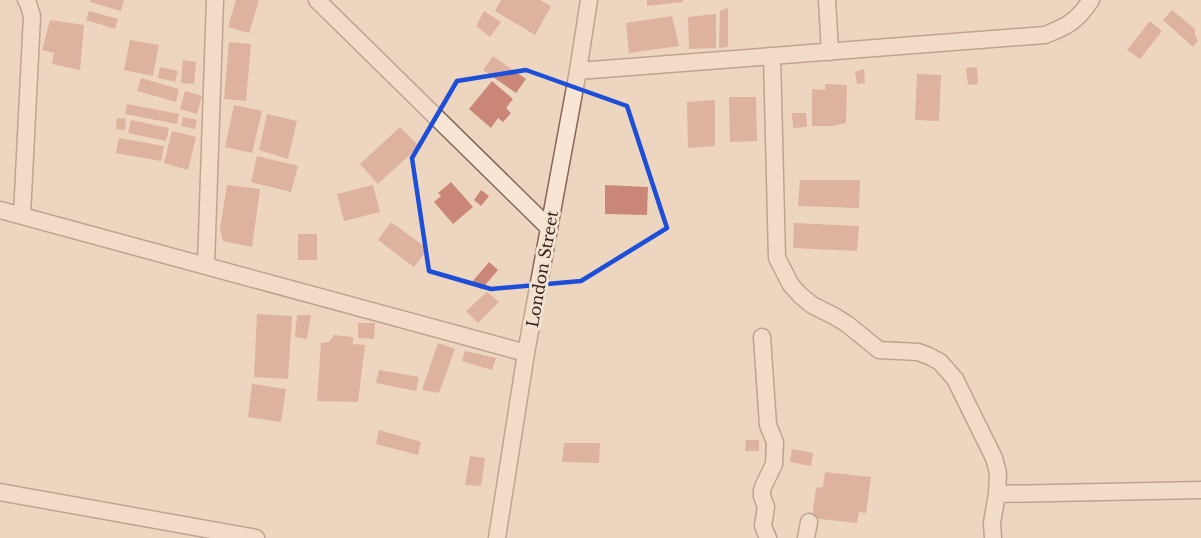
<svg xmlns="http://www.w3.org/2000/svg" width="1201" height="538" font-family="'Libre Baskerville',serif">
<rect width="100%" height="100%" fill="#edd6c0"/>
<path fill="#ca8777" d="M91,0H124L121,11L90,2Z
M236,0H259L249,33L228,27Z
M501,0H540L551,6L535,35L495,11Z
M647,0H683V2L647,6Z
M728,8V47L719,48L720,11Z
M1172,10L1195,29V35L1198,41L1193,47L1163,20Z
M89,11L118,19L115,29L86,20Z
M484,11L501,22L490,37L476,26Z
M716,14V48L689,49L688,17Z
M672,16L679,46L629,53L626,23Z
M50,20L84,25L80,70L52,64L54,53L42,50Z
M1150,21L1162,31L1140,59L1127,50Z
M130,40L159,45L153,76L124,70Z
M229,42L251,44L246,101L224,99Z
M493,56L526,79L516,93L483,70Z
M183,60L196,62L194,84L181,83Z
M160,67L178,71L175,82L158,78Z
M977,67L978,84L968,85L966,68Z
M864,69L865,83L857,84L855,72Z
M917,74L941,75L939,121L915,120Z
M141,78L179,89L176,102L137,91Z
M492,81L513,99L506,108L511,113L503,122L498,118L491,128L469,109Z
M825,84L847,85L846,123L832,126H812V89L825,90Z
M185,91L202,96L197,114L180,109Z
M729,97H756L757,141L730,142Z
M715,100V146L688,148L687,102Z
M127,104L179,114L177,124L125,114Z
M234,105L262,111L252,153L225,147Z
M792,113H806L807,127L793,128Z
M267,114L297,121L288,159L259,150Z
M183,117L197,120L195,129L181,126Z
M117,118L126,119L125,130L116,129Z
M131,120L169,128L166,141L128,133Z
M400,127L419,146L378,184L360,164Z
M172,131L196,137L188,170L164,163Z
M119,138L164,146L161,161L116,153Z
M257,156L298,166L291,192L251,182Z
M800,180H860L859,208L798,206Z
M451,182L473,207L453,224L434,202L441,196L438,193Z
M227,185L260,189L252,247L223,241L220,229Z
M373,185L380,212L344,221L337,194Z
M605,185L648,187L647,215L605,214Z
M481,190L489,196L481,206L474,200Z
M391,222L428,249L414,267L378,240Z
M794,223L859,226L857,251L793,248Z
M298,234H317V260H298Z
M489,262L498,270L481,290L472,282Z
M487,292L499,302L478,323L466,311Z
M257,314L292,316L288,379L254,377Z
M297,315H311L307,339L295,337Z
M358,323H375L374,339L358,338Z
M334,335L353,337V344L365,345L358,402L317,401L321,343L329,342Z
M438,343L455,349L439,393L422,390Z
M465,351L496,358L492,370L462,361Z
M379,370L419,377L416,391L376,383Z
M252,384L286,389L281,422L248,417Z
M379,430L421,442L418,455L376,444Z
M746,440H759V451H745Z
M564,443H600L599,463L562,462Z
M792,449L813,453L811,466L790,462Z
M470,456L485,458L481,486L465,485Z
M825,472L871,477L866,513L859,512L857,523L812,518L816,488L823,487Z"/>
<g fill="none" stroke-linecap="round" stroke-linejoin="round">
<defs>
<path id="street" d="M317,0L549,228
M827,0L830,52
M772,56L777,258L791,285L800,295L812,305L834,316L847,324L879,350L918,352L929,356L940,362L955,379L994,458L998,473L997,494L992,523L993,538
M578,71L1045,35C1068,26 1077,21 1091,0
M0,210L526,353
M22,215L32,16L28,3L26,0
M206,265L215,0
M762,337L768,425L775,442L774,464L763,487L762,491V496L766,507L763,526L768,538
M0,492L256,538
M997,494L1201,490
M497,538L526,353L578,71L589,0
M806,538L809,522"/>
</defs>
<use href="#street" stroke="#856659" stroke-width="19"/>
<use href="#street" stroke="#f8e5d3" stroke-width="16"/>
</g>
<path d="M0 0H1201V538H0ZM526,70L627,106L667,228L581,281L491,289L429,271L412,158L457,81Z" fill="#edd6c0" fill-opacity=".55" fill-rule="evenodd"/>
<path fill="none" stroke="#1d4ed8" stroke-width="4.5" stroke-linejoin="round" d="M526,70L627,106L667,228L581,281L491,289L429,271L412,158L457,81Z"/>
<g text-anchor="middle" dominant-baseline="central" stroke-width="6" stroke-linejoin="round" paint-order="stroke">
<g font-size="16" fill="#35231d" stroke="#f4e2d0">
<text transform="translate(542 269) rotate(-80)">London Street</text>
</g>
</g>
</svg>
